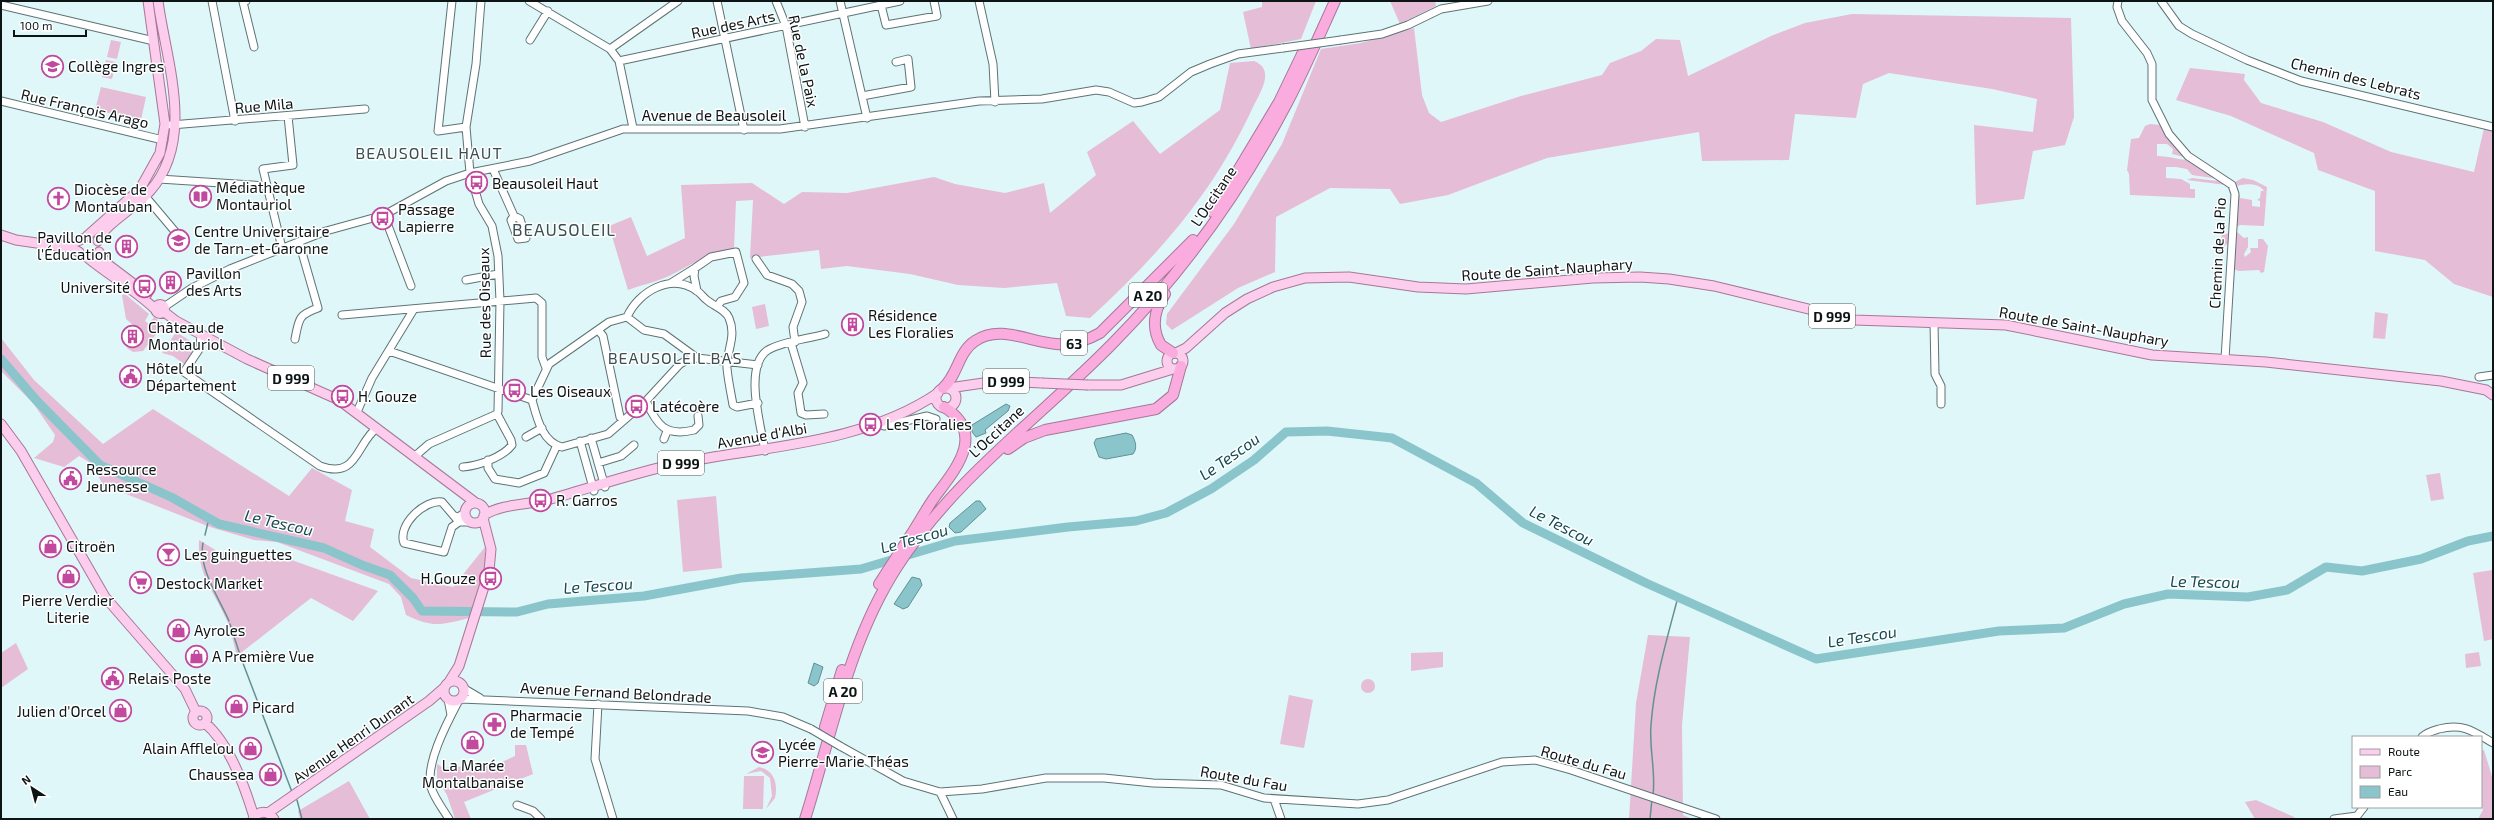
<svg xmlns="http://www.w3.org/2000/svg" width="2494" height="820" font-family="'Exo 2',sans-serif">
<rect width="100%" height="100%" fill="#dff7f8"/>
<path fill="#e5bdd6" d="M1262,1H1316L1301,39L1251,49L1243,12L1262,7Z
M1390,1H1435L1436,6L1400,24Z
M1852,14L2071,18L2074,117L2065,145L2033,151L2024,199L1976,205L1974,125L2033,132L2037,99L1992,89L1889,73L1863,84L1856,118L1795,114L1789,160L1702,161L1699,132L1547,158L1448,195L1400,204L1390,189L1330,188L1276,217L1275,272L1238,288L1172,330L1166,324L1167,314L1234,224L1282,144L1321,49L1361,43L1414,28L1422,95L1429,113L1441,122L1521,96L1602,75L1610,63L1641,51L1656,39L1680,40L1688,76L1771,36L1805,23Z
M111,40L121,42L117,59L107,57Z
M106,60L116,62L112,79L102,77Z
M1254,61C1276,70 1260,92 1253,107C1214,192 1159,255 1090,318L1066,316L1057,283L1004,288L958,285L910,274L847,266L821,269L819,250L750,258L753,200L736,201L734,249C709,253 691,265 669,276C656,282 641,285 628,290L609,226L631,217L647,256L685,238L681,185L752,183L784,204L802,192L847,193L934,177L955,184L1005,193L1044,183L1050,213L1096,175L1087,152L1133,121L1160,154L1220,110L1230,63Z
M2190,68L2245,74L2244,80L2261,103L2323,122L2391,152L2474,172L2484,128L2493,132V297L2454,284L2425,260L2375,251V191L2318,170L2314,153L2231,116L2176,100Z
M101,87L146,97L141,120L95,110Z
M2150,124L2161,125L2184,157L2172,154L2173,149L2167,144H2157V156C2169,156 2179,160 2190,160C2194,160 2214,176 2219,179L2192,175L2187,169L2176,167H2166V178L2181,179L2190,184V189H2195V198L2130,195L2129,174L2127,170L2131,139L2139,138L2145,126Z
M2192,178L2226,182L2230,191L2226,185L2187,180Z
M2243,178L2253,180L2267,187L2264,226L2240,225L2235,228L2236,195H2240V198L2252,200V206L2260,207V201L2257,200L2260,198L2261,191H2264C2260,183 2244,183 2238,186L2235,182Z
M2236,231L2244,238L2248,237V247L2244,254L2245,257L2251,252L2250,248H2258V239H2263L2268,246L2264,272L2261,273L2259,270L2239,271L2233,269L2230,243L2225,245L2224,254L2217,252L2222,235Z
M125,294L149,314L145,321L149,324L154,317L168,327L165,331L157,333L143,351L133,352L127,348L129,343L132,345L135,341H137L141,332L126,319L122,295Z
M765,304L769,326L756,329L752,307Z
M2375,312L2388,314L2385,339L2373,338Z
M176,332L197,345L184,364L173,356L162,353Z
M1,338L34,380L103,444L153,409L289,496L312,468L352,490L345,521L374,529L370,547L411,578L453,587L485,547V570L469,618C441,625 433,628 406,615L401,597L389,584L277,542L254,540L210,527L111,488L104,487L92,464L79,456L64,467L34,458L53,442L55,435L33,403L1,371Z
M2440,473L2444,499L2431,501L2426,475Z
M716,496L722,568L683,572L677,500Z
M199,540L217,551L289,559L378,591L353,621L311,598L237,656C234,646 232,634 228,623C215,592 197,576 199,540Z
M2493,570V639L2484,641L2473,573Z
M1648,635L1690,637L1682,725L1683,815L1692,819H1629L1636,703Z
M16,643L28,669L1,688V653Z
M1443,652V667L1411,671V653Z
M2479,652L2481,666L2466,668L2465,654Z
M1361 686a7 7 0 1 1 14 0a7 7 0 1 1-14 0Z
M1289,695L1313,700L1304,748L1280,744Z
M515,745H526L533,774L464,802L471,819H455L447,795L437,779V764L444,768L498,764L515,756Z
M2484,750L2493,780V819H2478L2483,810L2481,802V751Z
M759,767C775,770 778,785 775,798L766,809L772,796L770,778L761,771L746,774Z
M744,776H764L763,809H743Z
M349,781L370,819H300L298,811Z
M2256,800L2294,817L2295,819H2255L2245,802Z"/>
<path fill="#89c5cb" stroke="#649094" d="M1006,404L1010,406L1008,411L985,430L986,433L976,437L972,432V425Z
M1126,433L1132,435C1135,440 1138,448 1133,454L1106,459L1099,457L1094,443L1096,439Z
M976,501H980L986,509L961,532L955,533L949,527L950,523Z
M912,577L920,579L922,585L908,607L903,609L894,604Z
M814,663L823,667L818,683L814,686L808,683Z"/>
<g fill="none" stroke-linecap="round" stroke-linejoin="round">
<path stroke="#649094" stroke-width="1.5" d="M205,535L209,518
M203,543C198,568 219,598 229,621
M230,624L241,658L292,792
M1653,795C1656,772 1649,749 1651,725C1654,682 1667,639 1678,597
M297,800L302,819
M1650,819L1652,799"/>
<path stroke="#89c5cb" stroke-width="9" d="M1,359L36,400L100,465L171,497L219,524L324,548L362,565L390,575L413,598L422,611L517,612L548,604L644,596L741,578L861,569L955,541L1068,527L1136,521L1166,513L1211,489L1254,460L1286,432L1327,431L1392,438L1476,483L1523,523L1646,583L1816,659L1999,631L2064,628L2124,604L2168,594L2248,597L2287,590L2326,567L2362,571L2421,559L2468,541L2493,536"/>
<defs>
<path id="minor" d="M212,1L235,121
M246,1L243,2L254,47
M452,1L438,131L466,127
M529,1L610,49L619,61L633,128
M717,1L744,130
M776,1L786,26L805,127
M840,1L867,118
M979,1L993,64L995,102
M2118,1L2117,7L2122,21L2147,53L2152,64V100L2169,134L2188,156L2232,185L2235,194L2225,359
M2161,1L2179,26L2192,34L2247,60L2301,81L2493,127
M1,5L154,41
M881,5L886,25L937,16L934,1
M530,40L548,11
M1341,40L1382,34L1408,25L1441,9L1488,1
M610,49L678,1
M619,61L900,1
M862,96L911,87L908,59L896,62
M1,101L163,140
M171,125L365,109
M493,169L514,216L511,220L518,239L526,238L520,219L514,216
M159,179L266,186
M145,196L183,241
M384,215L411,286
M282,248L263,169L293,165L288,116
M756,259L767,275L792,284L799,291L802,302L793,327L795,342
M466,280L498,274
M671,283L695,268
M697,291L694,276L695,268L711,257L736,252L744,283L735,297L721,301L717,307
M164,307L192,288L230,269L326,231L384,215L446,181L470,173L530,161L623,129H780L979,101L1042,99L1096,90L1109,92L1134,103L1142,102L1159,97L1191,72L1210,64L1238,54L1283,48
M342,315L536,298L542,303V357L546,368
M627,317C638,292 671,272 697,291C701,293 703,298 708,301C714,306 726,310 729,318C737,337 726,351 727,368C728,380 731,393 733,405L737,407L758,403
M627,317L644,330L664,334L697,358
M1934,323L1935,374L1941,386V404
M598,330L603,336L620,417L623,420
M201,334L200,348L184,372L320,466C358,480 356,443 377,428
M295,339C299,319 298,315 318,308L299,242
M791,343L803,383L798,393L801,413L806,415L824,414
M389,351L532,400C537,418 542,442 562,447L608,434L646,401L680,364L687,360L697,358L758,365
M2479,377L2493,375
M532,400L549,364L609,322L627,317
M646,401C657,425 665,437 694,430L699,425L698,416
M357,412L372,378L414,309
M878,421L884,426L927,416L936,419
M526,437L542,428
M591,438L605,487
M664,439L667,431
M580,441L594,491
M765,451C761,426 743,366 768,350C784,341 808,339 825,334
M414,457L429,444L497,414L498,411L500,301L498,256L492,226L479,204L470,173L466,127L476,64L481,1
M488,460V468L495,479L519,483L544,473L557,445
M598,463L621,456L634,445
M463,467C478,466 503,457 512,445L511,440L497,414
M465,513L458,517L454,516L459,522H471
M454,516L442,502C425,499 397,525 404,543L444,552L452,527L459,522
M463,688L480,698
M448,699L451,715
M460,699L748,711L783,717L811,729
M598,704L595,759L613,819
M2422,737C2427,732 2432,731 2439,729C2463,723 2473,731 2493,743
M840,746L903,781L940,792L982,789L1046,778H1104L1153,783L1221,785L1264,798L1358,804L1388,800L1502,762L1535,760L1571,770L1716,819
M940,792L953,819
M1274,799L1281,819
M517,805L533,811L541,819
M449,819C443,809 434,798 431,787C425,763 448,721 459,700
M2334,819L2357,816L2364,807"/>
<path id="major" d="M1,235L16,240L71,248L79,252
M87,236L140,189L160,153L165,124L148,1
M98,241C104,224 137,207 150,191C196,139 166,61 158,1
M64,245H69L82,239
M99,252L106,263L147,294
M88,258C110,276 135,290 155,309
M155.5 309a4.5 4.5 0 1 1 9 0a4.5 4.5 0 1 1-9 0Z
M163,311L176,321L247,359L339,400L476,503
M1167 361a8 8 0 1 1 16 0a8 8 0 1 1-16 0Z
M1176,353L1186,348L1225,313L1247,299L1273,287L1305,278L1349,277L1418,287L1466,289L1593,278L1640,277L1669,279L1714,286L1854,320L2006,325L2152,355L2266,362L2441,381L2486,390L2493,395
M1088,385H1121L1173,369
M949,388L997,381L1042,383
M936 398a10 10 0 1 1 20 0a10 10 0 1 1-20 0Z
M1,424L21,451L105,597L185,689L196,712
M465 513a10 10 0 1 1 20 0a10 10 0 1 1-20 0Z
M484,515C504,503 530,505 551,499C594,487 636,472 680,463C765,446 863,444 938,393
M444 691a10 10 0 1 1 20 0a10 10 0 1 1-20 0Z
M449,682L459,666L489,571L491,549L483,518
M193 718a7 7 0 1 1 14 0a7 7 0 1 1-14 0Z
M205,723C229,743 245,787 254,817
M268,813L429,701L444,688
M253,819C259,810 268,810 274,819"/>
<path id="highway" d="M1213,212L1279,102L1305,48
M1165,294C1154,310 1151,328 1161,345L1173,353
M943,388C958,375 958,352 975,341C1000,324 1029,342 1056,344C1071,345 1086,341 1100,333L1193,240
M1008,449L1024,438L1045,430L1156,409L1173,395L1181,366
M914,530C921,519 927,508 934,498C954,471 988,434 944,407
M879,584L916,527
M825,727L842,670
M805,819C832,734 848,643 897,567C954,478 1041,417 1114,342C1183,272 1240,192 1286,105C1304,71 1319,36 1335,1"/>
</defs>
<use href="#minor" stroke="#5f7375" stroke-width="9"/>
<use href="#major" stroke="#a77798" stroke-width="11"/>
<use href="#highway" stroke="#a77798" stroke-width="12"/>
<use href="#minor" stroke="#fff" stroke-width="7"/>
<use href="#major" stroke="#fccdec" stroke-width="9"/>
<use href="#highway" stroke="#faacdf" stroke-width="10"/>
<defs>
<path id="minor-bridge" d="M1283,48L1341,40
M811,729L840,746"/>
<path id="major-bridge" d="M1042,383L1088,385"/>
</defs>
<use href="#minor-bridge" stroke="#5f7375" stroke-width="9" stroke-linecap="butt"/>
<use href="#major-bridge" stroke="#a77798" stroke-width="11" stroke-linecap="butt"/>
<use href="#minor-bridge" stroke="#fff" stroke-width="7"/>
<use href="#major-bridge" stroke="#fccdec" stroke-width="9"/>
</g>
<defs>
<symbol id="school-ring" viewBox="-11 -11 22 22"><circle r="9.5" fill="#fff" stroke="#c14a9f" stroke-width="1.5"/><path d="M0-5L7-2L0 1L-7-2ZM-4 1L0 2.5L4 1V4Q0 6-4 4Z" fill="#c14a9f"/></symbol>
<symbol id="bus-ring" viewBox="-11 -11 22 22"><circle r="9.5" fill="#fff" stroke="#c14a9f" stroke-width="1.5"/><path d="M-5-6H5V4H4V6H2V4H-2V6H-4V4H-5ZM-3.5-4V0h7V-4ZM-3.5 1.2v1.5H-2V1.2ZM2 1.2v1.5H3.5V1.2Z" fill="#c14a9f"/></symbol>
<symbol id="library-ring" viewBox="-11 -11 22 22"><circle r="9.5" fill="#fff" stroke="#c14a9f" stroke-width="1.5"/><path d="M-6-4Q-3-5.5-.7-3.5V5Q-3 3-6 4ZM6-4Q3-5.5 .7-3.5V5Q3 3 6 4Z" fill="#c14a9f"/></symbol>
<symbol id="church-ring" viewBox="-11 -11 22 22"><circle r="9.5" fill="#fff" stroke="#c14a9f" stroke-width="1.5"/><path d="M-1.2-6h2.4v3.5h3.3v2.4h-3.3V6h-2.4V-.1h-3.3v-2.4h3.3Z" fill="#c14a9f"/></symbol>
<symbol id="university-ring" viewBox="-11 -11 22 22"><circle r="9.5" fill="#fff" stroke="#c14a9f" stroke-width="1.5"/><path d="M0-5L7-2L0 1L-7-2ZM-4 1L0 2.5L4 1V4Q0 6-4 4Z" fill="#c14a9f"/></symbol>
<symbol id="building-ring" viewBox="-11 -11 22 22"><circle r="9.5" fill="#fff" stroke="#c14a9f" stroke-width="1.5"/><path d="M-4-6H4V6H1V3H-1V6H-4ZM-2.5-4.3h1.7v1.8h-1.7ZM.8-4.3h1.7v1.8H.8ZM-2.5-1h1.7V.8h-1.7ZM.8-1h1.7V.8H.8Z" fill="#c14a9f"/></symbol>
<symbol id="civic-ring" viewBox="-11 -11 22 22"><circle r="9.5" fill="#fff" stroke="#c14a9f" stroke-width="1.5"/><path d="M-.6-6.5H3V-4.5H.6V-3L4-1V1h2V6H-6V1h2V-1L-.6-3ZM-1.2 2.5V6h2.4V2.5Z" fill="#c14a9f"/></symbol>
<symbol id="shop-ring" viewBox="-11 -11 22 22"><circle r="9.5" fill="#fff" stroke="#c14a9f" stroke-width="1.5"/><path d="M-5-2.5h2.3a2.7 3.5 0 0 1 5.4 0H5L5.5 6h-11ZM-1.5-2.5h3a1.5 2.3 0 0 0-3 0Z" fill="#c14a9f"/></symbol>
<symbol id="bar-ring" viewBox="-11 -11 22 22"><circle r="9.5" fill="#fff" stroke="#c14a9f" stroke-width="1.5"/><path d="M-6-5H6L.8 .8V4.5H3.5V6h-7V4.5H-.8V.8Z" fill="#c14a9f"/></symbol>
<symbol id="supermarket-ring" viewBox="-11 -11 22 22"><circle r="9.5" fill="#fff" stroke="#c14a9f" stroke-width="1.5"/><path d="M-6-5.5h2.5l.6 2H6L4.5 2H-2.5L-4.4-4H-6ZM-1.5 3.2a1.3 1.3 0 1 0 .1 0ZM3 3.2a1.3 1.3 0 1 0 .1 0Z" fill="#c14a9f"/></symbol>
<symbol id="pharmacy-ring" viewBox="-11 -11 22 22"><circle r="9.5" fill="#fff" stroke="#c14a9f" stroke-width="1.5"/><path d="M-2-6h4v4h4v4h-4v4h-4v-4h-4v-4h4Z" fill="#c14a9f"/></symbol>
</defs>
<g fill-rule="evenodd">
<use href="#school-ring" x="40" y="54" width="25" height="25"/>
<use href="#bus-ring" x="464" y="170" width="25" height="25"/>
<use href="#library-ring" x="188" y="184" width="25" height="25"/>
<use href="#church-ring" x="46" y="186" width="25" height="25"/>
<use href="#bus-ring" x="370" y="206" width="25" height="25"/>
<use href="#university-ring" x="166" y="228" width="25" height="25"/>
<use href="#building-ring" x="114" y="234" width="25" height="25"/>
<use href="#building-ring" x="158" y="270" width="25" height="25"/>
<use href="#bus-ring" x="132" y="274" width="25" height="25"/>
<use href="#building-ring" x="840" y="312" width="25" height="25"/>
<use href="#building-ring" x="120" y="324" width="25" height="25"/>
<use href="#civic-ring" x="118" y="364" width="25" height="25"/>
<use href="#bus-ring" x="502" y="378" width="25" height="25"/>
<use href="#bus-ring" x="330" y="384" width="25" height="25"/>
<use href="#bus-ring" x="624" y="394" width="25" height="25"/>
<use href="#bus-ring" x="858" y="412" width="25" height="25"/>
<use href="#civic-ring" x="58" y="466" width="25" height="25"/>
<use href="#bus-ring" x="528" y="488" width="25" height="25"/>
<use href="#shop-ring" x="38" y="534" width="25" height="25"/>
<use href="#bar-ring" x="156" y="542" width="25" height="25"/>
<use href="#shop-ring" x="56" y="564" width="25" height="25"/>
<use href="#bus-ring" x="478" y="566" width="25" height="25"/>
<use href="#supermarket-ring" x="128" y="570" width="25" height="25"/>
<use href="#shop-ring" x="166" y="618" width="25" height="25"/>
<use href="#shop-ring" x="184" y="644" width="25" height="25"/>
<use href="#civic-ring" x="100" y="666" width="25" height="25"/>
<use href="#shop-ring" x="224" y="694" width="25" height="25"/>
<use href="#shop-ring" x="108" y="698" width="25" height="25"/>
<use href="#pharmacy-ring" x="482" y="712" width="25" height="25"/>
<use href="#shop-ring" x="460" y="730" width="25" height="25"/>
<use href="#shop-ring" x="238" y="736" width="25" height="25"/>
<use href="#school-ring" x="750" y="740" width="25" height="25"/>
<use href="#shop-ring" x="258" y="762" width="25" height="25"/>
</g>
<g text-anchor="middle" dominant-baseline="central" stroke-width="3" stroke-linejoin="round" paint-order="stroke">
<g fill="#fff" stroke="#555a5b" stroke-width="1">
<rect x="1129" y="283" width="38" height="24" rx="3"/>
<rect x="1809" y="304" width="46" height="24" rx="3"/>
<rect x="1061" y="331" width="26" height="24" rx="3"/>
<rect x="268" y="366" width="46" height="24" rx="3"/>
<rect x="983" y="369" width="46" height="24" rx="3"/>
<rect x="658" y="451" width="46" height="24" rx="3"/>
<rect x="824" y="679" width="38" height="24" rx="3"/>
</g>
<g font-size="14" font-weight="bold" fill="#0c1415">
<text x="1148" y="295">A 20</text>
<text x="1832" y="316">D 999</text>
<text x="1074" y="343">63</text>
<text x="291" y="378">D 999</text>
<text x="1006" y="381">D 999</text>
<text x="681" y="463">D 999</text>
<text x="843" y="691">A 20</text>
</g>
<g font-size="15" fill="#0c1415" stroke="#fff">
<text transform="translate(733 24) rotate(-12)">Rue des Arts</text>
<text transform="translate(804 61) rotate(78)">Rue de la Paix</text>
<text transform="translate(2356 78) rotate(14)">Chemin des Lebrats</text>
<text transform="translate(264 105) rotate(-5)">Rue Mila</text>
<text transform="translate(85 108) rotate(13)">Rue François Arago</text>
<text x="714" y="115">Avenue de Beausoleil</text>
<text transform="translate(1213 196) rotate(-56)">L'Occitane</text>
<text transform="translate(2217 253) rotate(-87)">Chemin de la Pio</text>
<text transform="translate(1547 269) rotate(-4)">Route de Saint-Nauphary</text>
<text transform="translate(484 303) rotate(-91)">Rue des Oiseaux</text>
<text transform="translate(2084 326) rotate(10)">Route de Saint-Nauphary</text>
<text transform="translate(996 431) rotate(-43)">L'Occitane</text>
<text transform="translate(762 435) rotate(-10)">Avenue d'Albi</text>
<text transform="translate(616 692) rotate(3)">Avenue Fernand Belondrade</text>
<text transform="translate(353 738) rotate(-35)">Avenue Henri Dunant</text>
<text transform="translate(1584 762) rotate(16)">Route du Fau</text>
<text transform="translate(1244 778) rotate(10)">Route du Fau</text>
</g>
<g font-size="15" fill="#0c1415" stroke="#fff" text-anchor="start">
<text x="68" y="66">Collège Ingres</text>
<text x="492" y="183">Beausoleil Haut</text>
<text x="216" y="187">Médiathèque<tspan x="216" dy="17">Montauriol</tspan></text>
<text x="74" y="189">Diocèse de<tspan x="74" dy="17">Montauban</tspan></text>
<text x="398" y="209">Passage<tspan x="398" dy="17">Lapierre</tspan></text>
<text x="194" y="231">Centre Universitaire<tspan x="194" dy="17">de Tarn-et-Garonne</tspan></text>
<text x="112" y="237" text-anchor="end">Pavillon de<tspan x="112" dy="17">l'Éducation</tspan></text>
<text x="186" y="273">Pavillon<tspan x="186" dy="17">des Arts</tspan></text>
<text x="130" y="287" text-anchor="end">Université</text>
<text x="868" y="315">Résidence<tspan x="868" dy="17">Les Floralies</tspan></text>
<text x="148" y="327">Château de<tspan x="148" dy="17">Montauriol</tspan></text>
<text x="146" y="368">Hôtel du<tspan x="146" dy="17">Département</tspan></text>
<text x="530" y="391">Les Oiseaux</text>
<text x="358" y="396">H. Gouze</text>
<text x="652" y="406">Latécoère</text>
<text x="886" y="424">Les Floralies</text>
<text x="86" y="469">Ressource<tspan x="86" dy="17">Jeunesse</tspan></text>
<text x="556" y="500">R. Garros</text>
<text x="66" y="546">Citroën</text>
<text x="184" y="554">Les guinguettes</text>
<text x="476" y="578" text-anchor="end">H.Gouze</text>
<text x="156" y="583">Destock Market</text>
<text x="68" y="600" text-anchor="middle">Pierre Verdier<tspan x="68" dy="17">Literie</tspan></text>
<text x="194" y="630">Ayroles</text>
<text x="212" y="656">A Première Vue</text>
<text x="128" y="678">Relais Poste</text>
<text x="252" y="707">Picard</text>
<text x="106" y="711" text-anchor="end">Julien d'Orcel</text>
<text x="510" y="715">Pharmacie<tspan x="510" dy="17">de Tempé</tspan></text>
<text x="778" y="744">Lycée<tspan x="778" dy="17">Pierre-Marie Théas</tspan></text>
<text x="234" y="748" text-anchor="end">Alain Afflelou</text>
<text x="473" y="765" text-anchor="middle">La Marée<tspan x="473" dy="17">Montalbanaise</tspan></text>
<text x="254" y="774" text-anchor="end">Chaussea</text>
</g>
<g font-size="16" letter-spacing="1" fill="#3c4f51" stroke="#fff">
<text x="429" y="152">BEAUSOLEIL HAUT</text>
<text x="675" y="357">BEAUSOLEIL BAS</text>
</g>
<g font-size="16" font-style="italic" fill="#164c51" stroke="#fff">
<text transform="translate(1229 456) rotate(-35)">Le Tescou</text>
<text transform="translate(279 522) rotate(13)">Le Tescou</text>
<text transform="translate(1562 525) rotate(27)">Le Tescou</text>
<text transform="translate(914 538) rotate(-16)">Le Tescou</text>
<text transform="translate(2205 581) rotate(1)">Le Tescou</text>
<text transform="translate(598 585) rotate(-4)">Le Tescou</text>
<text transform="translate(1862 636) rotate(-9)">Le Tescou</text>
</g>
<g font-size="17" letter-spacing="1" fill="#3c4f51" stroke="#fff">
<text x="564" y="229">BEAUSOLEIL</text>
</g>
</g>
<rect width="2494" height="820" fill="none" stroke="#0c1415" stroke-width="4"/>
<rect x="2352" y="736" width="130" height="72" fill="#ffffff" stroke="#9ea1a1"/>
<rect x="2360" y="749" width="20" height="6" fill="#fccdec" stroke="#9ea1a1"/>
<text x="2388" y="756" font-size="12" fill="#0c1415">Route</text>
<rect x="2360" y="766" width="20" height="12" fill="#e5bdd6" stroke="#9ea1a1"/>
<text x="2388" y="776" font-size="12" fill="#0c1415">Parc</text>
<rect x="2360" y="786" width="20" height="12" fill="#89c5cb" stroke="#9ea1a1"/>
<text x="2388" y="796" font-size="12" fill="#0c1415">Eau</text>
<g transform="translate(32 788) rotate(324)" stroke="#ffffff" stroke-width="3" paint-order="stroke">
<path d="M0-3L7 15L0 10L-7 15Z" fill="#0c1415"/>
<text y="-6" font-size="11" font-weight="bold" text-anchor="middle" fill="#0c1415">N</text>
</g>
<path d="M14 30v6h72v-6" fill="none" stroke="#0c1415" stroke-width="2"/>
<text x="20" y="30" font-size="12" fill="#0c1415" stroke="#ffffff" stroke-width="3" paint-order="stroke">100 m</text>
</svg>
